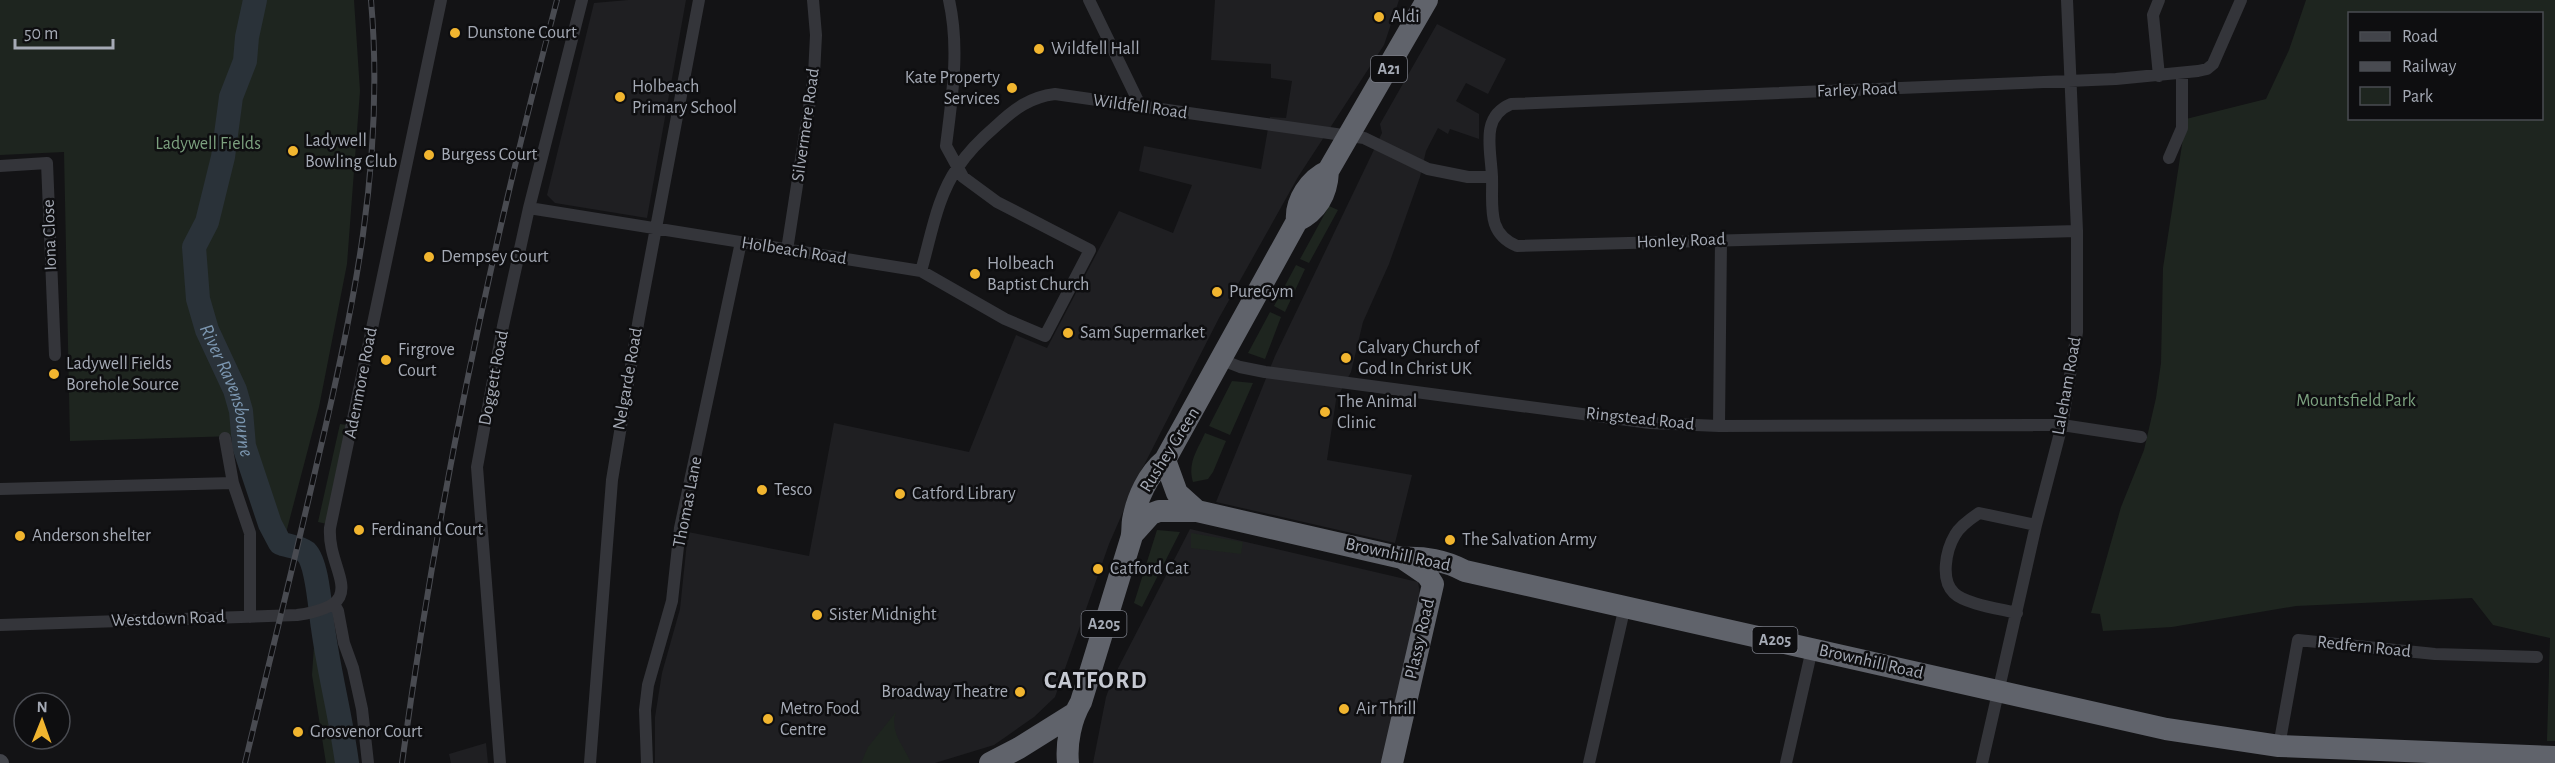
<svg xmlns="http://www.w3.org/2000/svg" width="2555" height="763" font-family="'Alegreya Sans',sans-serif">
<rect width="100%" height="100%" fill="#131315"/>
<path fill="#1f1f22" d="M628,0H686L647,218L555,203L547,195L594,3Z
M1215,0H1399L1384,45L1298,177L1219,318L1140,473L1109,544L1055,697L1034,717L994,745L935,763H655V717L662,673L680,609L688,532L809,556L834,423L969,452L1016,335L1047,348L1119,211L1173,233L1192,185L1139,171L1144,146L1261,169L1270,117L1286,118L1292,81L1271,78V64L1211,60Z
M1437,24L1506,59L1488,94L1466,83L1456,101L1479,114V139L1450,129L1448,134L1438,128L1426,151L1420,177L1389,264L1363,322L1351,372L1336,400L1327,460L1412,475L1395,543L1216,502L1275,356L1382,133L1380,124Z
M1190,529L1418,582L1420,593L1384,763H1093L1106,697L1113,678Z
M486,743L488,763H451L449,754Z"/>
<path fill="#1e251f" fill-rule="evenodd" d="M0,0H354L360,91L347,264L319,407L280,556C259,539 243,464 236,436L70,441L64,152L0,155Z
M2306,0H2555V741H2547L2550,638L2493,625L2472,598L2296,606L2172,627L2103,631L2100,614L2091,613L2121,507L2144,450L2156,398L2161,363L2163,268L2186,119L2266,99L2289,50ZM2350,14H2542V118H2350Z
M1329,206L1338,210L1309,263L1300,259Z
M1296,265L1305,269L1285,312L1274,306Z
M1270,312L1281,317L1265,359L1248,353Z
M1232,381L1253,383L1230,435L1209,426Z
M340,424L347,425L327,524L318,522Z
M1205,433L1226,441L1213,472L1208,479L1193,482C1187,463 1198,449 1205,433Z
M1157,530L1180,532L1142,607L1134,603Z
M1191,533L1243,542L1241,554L1191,548Z
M315,631L333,709L340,763H326L312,675Z
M896,712C889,732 904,746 911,763H861L868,747Z"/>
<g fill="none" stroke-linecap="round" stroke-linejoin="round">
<path stroke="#2a3239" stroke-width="24" id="s1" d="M255,0L247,37L245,61L231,97L223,157L207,222L194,247L198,299L207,330L235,390L241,411L244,446L270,524L280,543C287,546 300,547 306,552C318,564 320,611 323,628C329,673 341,717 347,763"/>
<path stroke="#34353a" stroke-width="12" d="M1089,0L1141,107
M2159,76L2153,15L2159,0
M2169,158L2182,128V73
M0,166L47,163L55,355
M1492,177C1491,149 1480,117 1511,104L2116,79L2198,71L2207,69L2213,64L2241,0
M529,208L921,271L1005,319L1045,336L1090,250L997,202L963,177L946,146C952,96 960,49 949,0
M787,250L814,75L816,35L813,0
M921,271C931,237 937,196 958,167C968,152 982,138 996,126C1014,109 1030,97 1055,94L1364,138L1428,169L1468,177H1492C1493,206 1486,233 1517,246L2077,231
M1222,360L1240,367L1265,372L1650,423L1719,426L2062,425L2141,437
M1719,426L1721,240
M225,438L233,483L250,533V617
M0,489L233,483
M334,604L338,611L344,643L353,668L362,709L368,763
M2017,613C2001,609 1965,604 1954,593C1940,580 1946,550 1955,535C1960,526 1970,519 1979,513L2036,525
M0,625L297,615C374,604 327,573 330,528L441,0
M2279,746L2298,640L2435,654L2537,657
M500,763L477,467L503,326L529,208L582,0
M590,763L612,480L639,318L699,0
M647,763L645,710L648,685L672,601L680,528L741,242
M1589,763L1625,606
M1786,763L1812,649
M1982,763L2036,525L2062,425L2077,332V231L2067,0"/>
<path stroke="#42444a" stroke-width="16" d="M0,762L1,763"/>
<path stroke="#60636b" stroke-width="22" d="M1297,221C1317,211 1327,194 1328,171L1427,0
M1165,460L1177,493L1197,511
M1133,534L1151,514L1159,511H1197L1402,558C1425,557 1444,560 1465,571L2166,729L2279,746L2555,757
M990,763L1019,748L1075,713
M1068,763C1066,743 1071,719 1081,702L1131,539C1133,533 1132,526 1133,520C1137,498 1148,474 1165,460L1297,221C1295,201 1310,179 1328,171
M1392,763L1433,584L1427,575L1402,558"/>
<defs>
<path id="rail" d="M245,763C269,663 294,563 317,463C354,308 385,160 371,0
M402,763C437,506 490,251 557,0"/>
</defs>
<use href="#rail" stroke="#494b51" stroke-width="6"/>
<use href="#rail" stroke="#0e0e10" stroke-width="4" stroke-dasharray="11" stroke-linecap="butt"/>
</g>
<g fill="#f1b52f" stroke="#0e0e10" stroke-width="2">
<circle cx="1379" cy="17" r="6"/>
<circle cx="455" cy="33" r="6"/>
<circle cx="1039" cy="49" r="6"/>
<circle cx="1012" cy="88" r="6"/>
<circle cx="620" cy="97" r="6"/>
<circle cx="293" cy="151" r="6"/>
<circle cx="429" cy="155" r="6"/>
<circle cx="429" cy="257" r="6"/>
<circle cx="975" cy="274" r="6"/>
<circle cx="1217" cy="292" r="6"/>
<circle cx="1068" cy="333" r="6"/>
<circle cx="1346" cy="358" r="6"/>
<circle cx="386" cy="360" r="6"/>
<circle cx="54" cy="374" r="6"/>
<circle cx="1325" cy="412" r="6"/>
<circle cx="762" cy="490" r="6"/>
<circle cx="900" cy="494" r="6"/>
<circle cx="359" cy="530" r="6"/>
<circle cx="20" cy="536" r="6"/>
<circle cx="1450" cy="540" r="6"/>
<circle cx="1098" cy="569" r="6"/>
<circle cx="817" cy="615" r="6"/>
<circle cx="1020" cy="692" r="6"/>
<circle cx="1344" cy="709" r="6"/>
<circle cx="768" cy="719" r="6"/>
<circle cx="298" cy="732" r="6"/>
</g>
<g text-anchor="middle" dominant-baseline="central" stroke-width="5" stroke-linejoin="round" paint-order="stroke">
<g fill="#0e0e10" stroke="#787b84" stroke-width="1.5">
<rect x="1371" y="56" width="36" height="26" rx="4.5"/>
<rect x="1081.5" y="611" width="45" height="26" rx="4.5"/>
<rect x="1752.5" y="627" width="45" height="26" rx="4.5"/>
</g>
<g font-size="16" font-weight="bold" fill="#a5aab5">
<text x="1389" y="69">A21</text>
<text x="1104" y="624">A205</text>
<text x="1775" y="640">A205</text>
</g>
<g font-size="18" fill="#a5aab5" stroke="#0e0e10" text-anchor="start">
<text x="1391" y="17">Aldi</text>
<text x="467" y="33">Dunstone Court</text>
<text x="1051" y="49">Wildfell Hall</text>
<text x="1000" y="78" text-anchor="end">Kate Property<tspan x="1000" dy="21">Services</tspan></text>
<text x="632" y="87">Holbeach<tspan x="632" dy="21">Primary School</tspan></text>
<text x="305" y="141">Ladywell<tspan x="305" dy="21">Bowling Club</tspan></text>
<text x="441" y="155">Burgess Court</text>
<text x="441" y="257">Dempsey Court</text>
<text x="987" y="264">Holbeach<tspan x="987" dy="21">Baptist Church</tspan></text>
<text x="1229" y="292">PureGym</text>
<text x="1080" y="333">Sam Supermarket</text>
<text x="1358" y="348">Calvary Church of<tspan x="1358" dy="21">God In Christ UK</tspan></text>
<text x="398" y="350">Firgrove<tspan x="398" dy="21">Court</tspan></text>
<text x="66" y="364">Ladywell Fields<tspan x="66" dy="21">Borehole Source</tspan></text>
<text x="1337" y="402">The Animal<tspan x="1337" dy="21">Clinic</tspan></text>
<text x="774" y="490">Tesco</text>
<text x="912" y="494">Catford Library</text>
<text x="371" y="530">Ferdinand Court</text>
<text x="32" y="536">Anderson shelter</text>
<text x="1462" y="540">The Salvation Army</text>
<text x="1110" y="569">Catford Cat</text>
<text x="829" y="615">Sister Midnight</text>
<text x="1008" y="692" text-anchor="end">Broadway Theatre</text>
<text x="780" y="709">Metro Food<tspan x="780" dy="21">Centre</tspan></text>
<text x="1356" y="709">Air Thrill</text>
<text x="310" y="732">Grosvenor Court</text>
</g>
<g font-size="18" fill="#a5aab5" stroke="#0e0e10">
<text transform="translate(1857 90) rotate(-2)">Farley Road</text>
<text transform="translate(1140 107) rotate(8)">Wildfell Road</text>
<text transform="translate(806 125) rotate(-82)">Silvermere Road</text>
<text transform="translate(50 235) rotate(-92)">Iona Close</text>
<text transform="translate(1681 241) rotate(-2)">Honley Road</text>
<text transform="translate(794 251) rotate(9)">Holbeach Road</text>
<text transform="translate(494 378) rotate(-79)">Doggett Road</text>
<text transform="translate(628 379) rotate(-80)">Nelgarde Road</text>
<text transform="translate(361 383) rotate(-79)">Adenmore Road</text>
<text transform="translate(2067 386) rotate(-80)">Laleham Road</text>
<text transform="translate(1640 419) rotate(6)">Ringstead Road</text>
<text transform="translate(1170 450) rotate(-58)">Rushey Green</text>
<text transform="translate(688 502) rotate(-79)">Thomas Lane</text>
<text transform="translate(1398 555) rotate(12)">Brownhill Road</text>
<text transform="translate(168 619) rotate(-2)">Westdown Road</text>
<text transform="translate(1420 639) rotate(-77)">Plassy Road</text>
<text transform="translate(2364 647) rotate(6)">Redfern Road</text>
<text transform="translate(1871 662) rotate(13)">Brownhill Road</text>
</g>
<g font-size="18" fill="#7ca17f" stroke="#0e0e10">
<text x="208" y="144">Ladywell Fields</text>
<text x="2356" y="401">Mountsfield Park</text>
</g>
<g font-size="20" font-style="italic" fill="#7c97b1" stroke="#0e0e10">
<text stroke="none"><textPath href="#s1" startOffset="405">River Ravensbourne</textPath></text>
</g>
<g font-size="24" font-weight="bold" letter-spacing="1.5" fill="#c6c9d2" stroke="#0e0e10">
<text x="1096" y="681">CATFORD</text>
</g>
</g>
<rect x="2348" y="12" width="195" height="108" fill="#0e0e10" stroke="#4a4c52" stroke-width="1.5"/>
<rect x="2360" y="32" width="30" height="9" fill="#42444a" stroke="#4a4c52" stroke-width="1.5"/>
<text x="2402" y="42" font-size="18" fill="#a5aab5">Road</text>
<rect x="2360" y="62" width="30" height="9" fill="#494b51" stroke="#4a4c52" stroke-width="1.5"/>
<text x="2402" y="72" font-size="18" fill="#a5aab5">Railway</text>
<rect x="2360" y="87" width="30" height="18" fill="#1e251f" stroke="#4a4c52" stroke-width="1.5"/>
<text x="2402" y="102" font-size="18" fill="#a5aab5">Park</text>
<g transform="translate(42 721) rotate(1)"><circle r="28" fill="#0e0e10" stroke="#4a4c52" stroke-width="1.5"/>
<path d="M0-4.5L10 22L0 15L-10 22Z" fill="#f1b52f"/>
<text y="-9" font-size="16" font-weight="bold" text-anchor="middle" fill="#a5aab5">N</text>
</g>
<path d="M15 39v9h98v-9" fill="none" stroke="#a5aab5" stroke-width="3"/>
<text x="24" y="39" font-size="18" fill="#a5aab5" stroke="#0e0e10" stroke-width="4.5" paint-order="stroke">50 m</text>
</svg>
